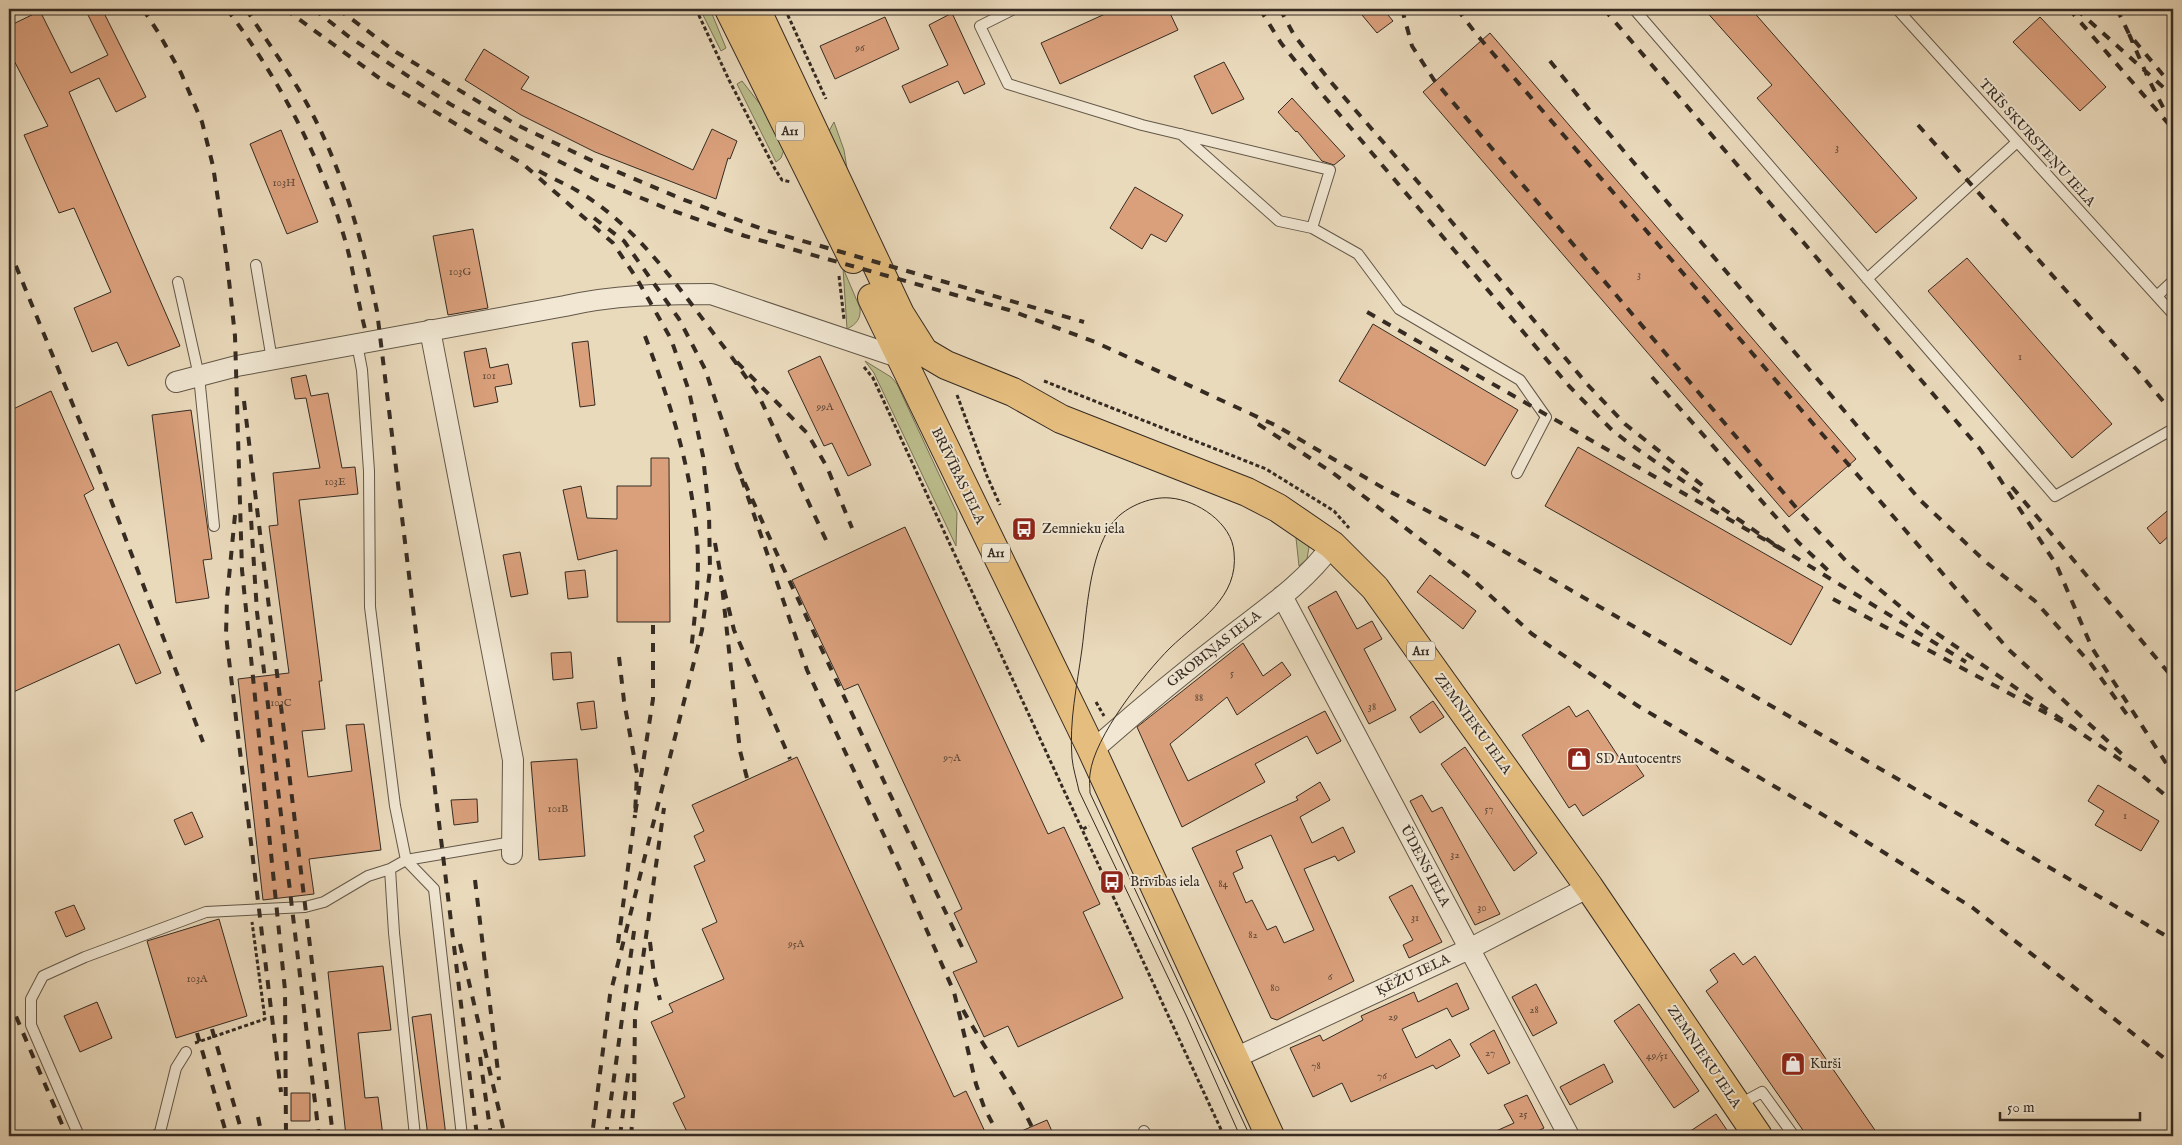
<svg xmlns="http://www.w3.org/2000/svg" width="2182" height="1145" font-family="'IM FELL English',serif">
<rect width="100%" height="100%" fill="#eadabc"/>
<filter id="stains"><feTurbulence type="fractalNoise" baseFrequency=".004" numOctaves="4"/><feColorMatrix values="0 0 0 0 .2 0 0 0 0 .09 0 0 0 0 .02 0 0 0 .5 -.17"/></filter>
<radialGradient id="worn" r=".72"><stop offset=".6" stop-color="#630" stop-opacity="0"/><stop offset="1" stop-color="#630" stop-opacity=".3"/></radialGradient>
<path fill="#bcbe8d" stroke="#787458" d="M700,9H710L726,48L721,51Z
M742,81L770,117L785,147L781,158L776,162L737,84Z
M834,122L844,150L850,187L829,131Z
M843,268L860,308C861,318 857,324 847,329Z
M865,361L891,377L897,384L957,513L956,546L874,373Z
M1292,531L1306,542L1309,547L1307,559L1299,566L1296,538Z"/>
<path fill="#daa07c" stroke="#352b22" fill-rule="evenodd" d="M85,9H102L146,97L116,112L99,78L69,92L180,346L128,366L117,342L92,352L74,308L111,292L74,208L59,213L24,135L48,126L9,51V26L40,11L71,73L108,55Z
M1116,9H1168L1178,30L1060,84L1041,43Z
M1357,9H1383L1393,21L1377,33Z
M1704,9H1751L1917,198L1876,233L1757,98L1772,85Z
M952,13L985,84L964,94L958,81L910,103L902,86L948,65L929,25Z
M885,17L899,49L835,79L820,46Z
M2040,17L2106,87L2080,111L2013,42Z
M1490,33L1856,459L1789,517L1423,92Z
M484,49L529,77L521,89L693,170L712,129L737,141L730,159L728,158L716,199L595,152L521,115L465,80Z
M1224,62L1244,99L1212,114L1194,76Z
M1292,98L1345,156L1334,165L1322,161L1297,131L1296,132L1278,112Z
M281,130L318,222L287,234L250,144Z
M1135,187L1183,215L1166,242L1151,234L1142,249L1110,228Z
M473,229L488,308L448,315L433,236Z
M1967,258L2112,424L2072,458L1928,291Z
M1373,324L1518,410L1485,466L1339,381Z
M588,341L595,405L580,407L572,343Z
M486,348L490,368L508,364L512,384L495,387L498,402L474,407L464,352Z
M820,356L871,465L848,476L832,443L824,446L788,371Z
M306,375L311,396L328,393L342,468L355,467L358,494L299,500L322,681H319L325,729L302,731L308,777L352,771L346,725L364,724L381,850L309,859L314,894L263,900L238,679L289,673L269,526L278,525L273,473L320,468L306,398L295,399L291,378Z
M51,391L94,489L84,495L161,673L136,684L119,644L9,694V411Z
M191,410L212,559L203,560L209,598L176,603L152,415Z
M1578,447L1823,587L1791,645L1545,506Z
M651,458H669L670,622H617V550L578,560L563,490L581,486L587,518L617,519V486H651Z
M2173,506V532L2160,544L2147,528Z
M905,527L1048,834L1064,827L1100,904L1083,912L1123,998L1018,1047L1008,1026L984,1037L953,972L977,962L954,913L962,909L858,684L844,690L792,580Z
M520,552L528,594L511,597L503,555Z
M585,570L588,597L568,599L565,572Z
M1430,575L1476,611L1463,629L1417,592Z
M1336,591L1357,629L1372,621L1382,639L1364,649L1396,710L1369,724L1308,607Z
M1243,643L1263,676L1282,662L1291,675L1237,715L1227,697L1170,744L1188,781L1325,711L1341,741L1317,754L1307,736L1255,764L1265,782L1182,827L1137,727Z
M571,652L573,678L553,680L551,653Z
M594,701L597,728L581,730L577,703Z
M1433,701L1444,717L1420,733L1410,717Z
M1569,706L1576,717L1588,710L1622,762L1631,757L1644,776L1583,816L1575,804L1569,808L1522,735Z
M1465,747L1537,853L1514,871L1441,764Z
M797,757L954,1097L966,1091L987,1136H689L673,1103L685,1097L651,1022L673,1012L669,1004L724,979L702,929L717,922L694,866L705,861L694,836L704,831L692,805Z
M577,759L585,856L539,860L531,762Z
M1320,782L1330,800L1300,817L1312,843L1343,827L1355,852L1338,861L1335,856L1304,869L1354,981L1277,1020L1271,1018L1192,848L1298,800L1296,797ZM1271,835L1314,930L1284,943L1276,926L1267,930L1252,900L1246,903L1233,873L1243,868L1236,851Z
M2098,785L2159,821L2141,851L2095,825L2104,811L2088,801Z
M1422,795L1432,812L1442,807L1500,914L1475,925L1410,801Z
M477,799L478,822L454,825L451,800Z
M192,812L203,837L185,845L174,820Z
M1412,885L1442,942L1409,958L1403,945L1413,940L1389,897Z
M74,905L85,929L66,937L55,912Z
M219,919L247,1016L176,1038L147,941Z
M1734,953L1743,965L1755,956L1879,1136H1807L1706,991L1718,982L1710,970Z
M383,966L391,1030L358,1033L365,1098L378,1097L383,1136H346L328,972Z
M1457,983L1469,1009L1452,1017L1447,1008L1402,1029L1416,1058L1450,1039L1460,1056L1436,1069L1433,1065L1351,1102L1342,1083L1313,1097L1290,1048L1320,1035L1323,1041L1363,1020L1361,1016L1414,992L1418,1002Z
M1536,984L1557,1023L1533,1036L1512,997Z
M97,1002L112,1038L80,1052L64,1016Z
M1639,1004L1699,1091L1674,1108L1614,1021Z
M431,1014L446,1136H428L412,1017Z
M1494,1030L1510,1063L1488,1074L1470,1044Z
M1604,1064L1613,1082L1570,1105L1560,1087Z
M291,1093H310V1121H291Z
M1527,1095L1544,1128L1528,1136H1485L1514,1123L1504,1105Z
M1716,1114L1731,1136H1683Z
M1047,1120L1054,1136H1010Z"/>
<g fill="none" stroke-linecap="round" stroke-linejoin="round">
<defs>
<path id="service" d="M1014,9L980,26L1008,84L1142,125L1330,170L1312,228L1279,221L1181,134
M1634,9L2055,496L2173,429
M1897,9L2173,314
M1312,228L1358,254L1399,309L1520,380L1546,417L1517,473
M256,265L272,360
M1867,279L2017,142
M178,282L199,376L214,526
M2158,295L2173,281
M357,344L362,370L369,471L370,607L395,806L406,860L434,889L462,1136
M390,869L394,933L415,1136
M1738,1105L1762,1092L1794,1136
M1144,1131L1147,1136
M79,1136L31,1025V999L43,976L85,957L206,912L305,907L324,902L368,876L390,869L406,860L512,842
M155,1136L160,1132L176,1068L186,1052"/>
<path id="minor" d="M430,330L513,760L512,854
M176,382L237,366L565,306C613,295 662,294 711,294L901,358
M1282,596L1569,1136
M1091,748L1101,743C1142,707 1184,672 1227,639C1264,610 1305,583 1332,545
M1235,1058L1469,949L1589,887"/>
<path id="trunk" d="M729,9L853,259
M756,9L900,314L924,352L946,365L1013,392L1061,419L1247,492L1278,508L1332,545L1375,588L1589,887L1758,1136
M872,298L1091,748L1270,1136"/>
</defs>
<use href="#service" stroke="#625748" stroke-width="12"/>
<use href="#minor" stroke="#625748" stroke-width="22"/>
<use href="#trunk" stroke="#352b22" stroke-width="30"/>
<path stroke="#352b22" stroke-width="3" stroke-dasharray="4 2.5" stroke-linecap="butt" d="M696,9L729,80L775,169L782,180L791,182
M785,9L826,99
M1516,9L1519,13
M839,276L844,319
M864,367L873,378L1224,1136
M1044,381L1266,469L1334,511L1349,528
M957,395L987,476L1000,505
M1096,702L1104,716
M1083,829L1089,826
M195,1043L265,1019L252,922"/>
<use href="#service" stroke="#f1e7d3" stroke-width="10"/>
<use href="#minor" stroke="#f1e7d3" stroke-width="20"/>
<use href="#trunk" stroke="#e5bd7e" stroke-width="28"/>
<path stroke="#352b22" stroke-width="1" d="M1240,1136L1186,1015L1079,791C1077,781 1073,769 1072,758C1069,721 1077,686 1082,649C1087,610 1089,559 1111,525C1122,508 1150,496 1170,498C1197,500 1232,523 1234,552C1239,598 1199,620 1170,648C1144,674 1094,737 1090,774C1089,780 1090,787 1090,793L1250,1136"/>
<path stroke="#352b22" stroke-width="4" stroke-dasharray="9 9" stroke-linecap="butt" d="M143,9L158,32L181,73L202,122L213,166L226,253L235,336L242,570L285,990L286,1136
M227,9C280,81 323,160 347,247C354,274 358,302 365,329
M246,9C266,40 288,70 306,102C342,167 362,239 377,311L477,1136
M285,9L382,80L523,164L613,243L637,279L671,339L689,391L703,456L709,513L710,570L702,630L610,995L592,1136
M314,9L348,36L450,104L516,140L595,179L668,209L745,236L1009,310L1095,342L1275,425L1385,489L1486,541L1972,822L2173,940
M338,9L396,52L517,125L599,164L682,199L765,230L1084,322
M1260,9L1281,43L1317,88L1569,386L1612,430L1630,444L1781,549L1360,308
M1280,9L1294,35L1330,81L1431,197L1587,384L1625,424L1707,489
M1402,9L1412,46L1434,80L1799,511L1849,564L1913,617L2074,728L1833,599
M1457,9L1477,35L2008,649L2125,757
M1604,9L1980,449L2056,564L2092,648L2173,774
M2069,9L2173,129
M2076,9L2173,96
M2117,9L2129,34L2173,87
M2129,34L2149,80L2166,113
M1550,61L1595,117L1920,500L1987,563L2035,601L2091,664L2128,716
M1918,125L2137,370L2173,413
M539,171C551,178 564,183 576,190C642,228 685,298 731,356
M594,218L624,241L679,319L705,369L738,468
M9,249L98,466L203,742
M645,336C670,402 691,467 697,538C700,576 695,614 691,651
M1652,377L1798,542L1834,576
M244,401L333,1136
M1258,424L1333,473L1470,577L1532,634L1638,706L1835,822L1973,908L2173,1065
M2012,487L2173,678
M250,503L257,612L319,1136
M235,515L227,598L226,635L281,1092
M826,540L758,394L731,356L807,433L827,467L852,528
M715,543L721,577
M1777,546L1966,662
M619,657L624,701L637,773L635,815L653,699V624
M2069,725L2137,771L2173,802
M747,778L740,751L721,577L734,630L790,759
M475,880L499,1080
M650,942L654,975L660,1000
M618,943L635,815
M460,944L505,1136
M962,947L782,565L738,468L807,670L902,874L954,992L976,1084L984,1107L999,1136
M9,1000L67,1136
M963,1010C987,1053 1017,1092 1036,1136
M212,1029L243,1136
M197,1033L227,1136
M480,1057L491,1136
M258,1117L262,1136
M606,1136L635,924
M620,1136L629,1067
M631,1136L634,1101L635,1015L664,808"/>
</g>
<defs>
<symbol id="bus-square" viewBox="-11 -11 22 22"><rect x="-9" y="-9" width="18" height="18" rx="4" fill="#8f2418" stroke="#f1e7d3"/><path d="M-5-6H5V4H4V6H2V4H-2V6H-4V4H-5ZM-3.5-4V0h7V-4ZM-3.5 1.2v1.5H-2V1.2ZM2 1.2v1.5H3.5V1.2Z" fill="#fff"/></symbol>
<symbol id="shop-square" viewBox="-11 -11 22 22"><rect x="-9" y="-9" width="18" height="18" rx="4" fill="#8f2418" stroke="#f1e7d3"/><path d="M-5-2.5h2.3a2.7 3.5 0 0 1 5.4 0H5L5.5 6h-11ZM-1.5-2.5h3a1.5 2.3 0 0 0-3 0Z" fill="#fff"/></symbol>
</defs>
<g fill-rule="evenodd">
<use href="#bus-square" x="1010" y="515" width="28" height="28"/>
<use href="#shop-square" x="1565" y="745" width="28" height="28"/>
<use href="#bus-square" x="1098" y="868" width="28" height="28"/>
<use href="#shop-square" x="1779" y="1050" width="28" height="28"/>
</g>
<g text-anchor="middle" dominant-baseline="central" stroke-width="4" stroke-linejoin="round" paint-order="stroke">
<g font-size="11" fill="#5e4838">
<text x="860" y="48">96</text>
<text x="1837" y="148">3</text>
<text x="284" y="183">103H</text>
<text x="460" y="272">103G</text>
<text x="1639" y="275">3</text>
<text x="2020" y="357">1</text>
<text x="489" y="376">101</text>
<text x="825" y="407">99A</text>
<text x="335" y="482">103E</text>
<text x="1232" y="673">5</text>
<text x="1199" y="698">88</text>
<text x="281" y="703">103C</text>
<text x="1372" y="707">38</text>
<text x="952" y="758">97A</text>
<text x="558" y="809">101B</text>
<text x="1489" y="809">57</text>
<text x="2125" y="816">1</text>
<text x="1455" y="855">32</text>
<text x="1223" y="884">84</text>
<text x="1482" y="908">30</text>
<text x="1415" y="918">31</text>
<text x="1253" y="935">82</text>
<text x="796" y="944">95A</text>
<text x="1330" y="977">6</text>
<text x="197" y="979">103A</text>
<text x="1275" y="988">80</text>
<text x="1534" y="1010">28</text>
<text x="1393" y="1017">29</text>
<text x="1490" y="1053">27</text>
<text x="1657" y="1056">49/51</text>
<text x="1316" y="1066">78</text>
<text x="1382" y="1076">76</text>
<text x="1523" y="1114">25</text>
</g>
<g fill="#f1e7d3" stroke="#6d6357" stroke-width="1">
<rect x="776" y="121.5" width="28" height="19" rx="4"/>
<rect x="982" y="543.5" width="28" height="19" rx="4"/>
<rect x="1407" y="641.5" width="28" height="19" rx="4"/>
</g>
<g font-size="12" font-weight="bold" fill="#352b22">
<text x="790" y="131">A11</text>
<text x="996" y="553">A11</text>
<text x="1421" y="651">A11</text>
</g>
<g font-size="14" fill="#352b22" stroke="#f1e7d3">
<text transform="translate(2037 143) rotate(48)">TRĪS SKURSTEŅU IELA</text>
<text transform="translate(958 476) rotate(64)">BRĪVĪBAS IELA</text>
<text transform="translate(1214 649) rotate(-38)">GROBIŅAS IELA</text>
<text transform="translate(1473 724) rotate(54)">ZEMNIEKU IELA</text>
<text transform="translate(1425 866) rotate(62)">ŪDENS IELA</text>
<text transform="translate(1413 975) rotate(-25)">ĶĒŽU IELA</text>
<text transform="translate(1704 1057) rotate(56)">ZEMNIEKU IELA</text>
</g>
<g font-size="14" fill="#352b22" stroke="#f1e7d3" text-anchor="start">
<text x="1042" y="529">Zemnieku iela</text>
<text x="1596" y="759">SD Autocentrs</text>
<text x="1130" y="882">Brīvības iela</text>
<text x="1810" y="1064">Kurši</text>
</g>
</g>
<rect width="2182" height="1145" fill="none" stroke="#eadabc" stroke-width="30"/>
<rect x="10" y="10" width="2162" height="1125" fill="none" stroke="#352b22" stroke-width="2.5"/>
<rect x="15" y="15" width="2152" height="1115" fill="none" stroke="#352b22"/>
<path d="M2000 1112v8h140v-8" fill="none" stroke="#352b22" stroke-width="2.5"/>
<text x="2007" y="1112" font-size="15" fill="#352b22" stroke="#f1e7d3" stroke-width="4" paint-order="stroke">50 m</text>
<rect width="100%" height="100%" filter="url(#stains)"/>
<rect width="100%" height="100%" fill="url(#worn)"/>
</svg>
